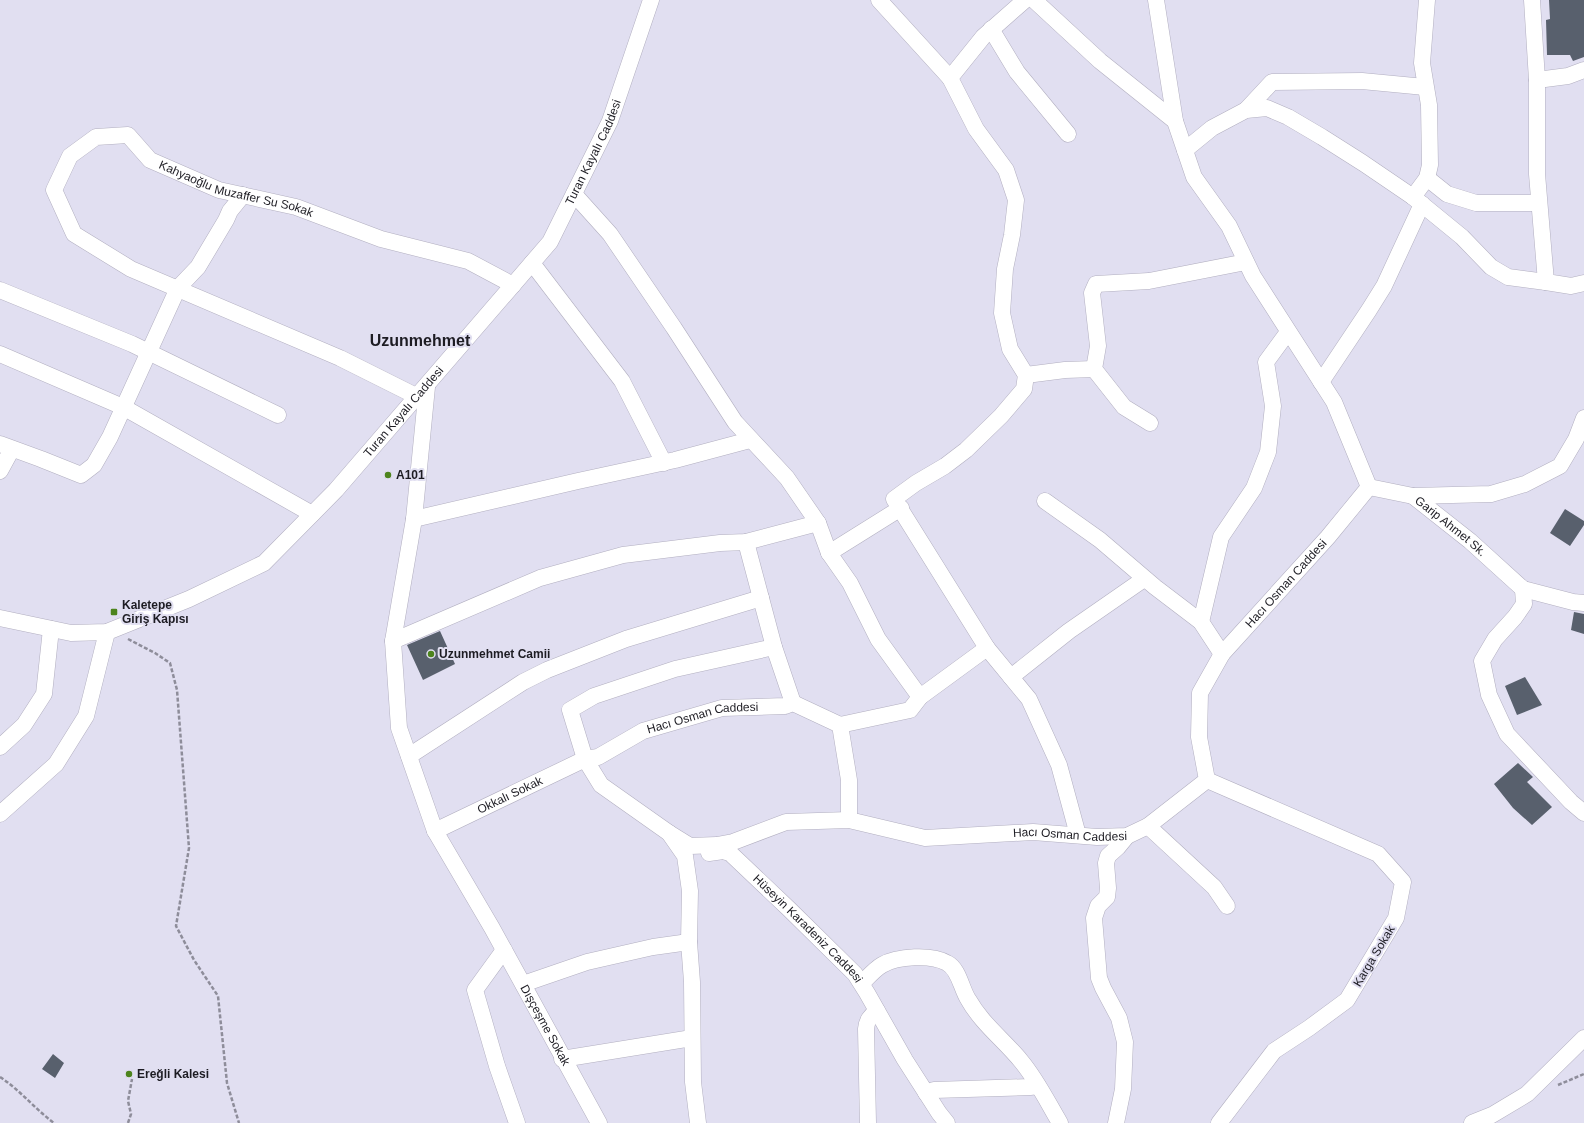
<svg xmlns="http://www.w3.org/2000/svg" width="1584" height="1123" font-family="Helvetica,sans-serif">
<rect width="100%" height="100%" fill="#e1dff1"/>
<path fill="#58606d" d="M1549,0H1584V57L1573,61L1570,55H1547L1546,20L1550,19Z
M1565,509L1584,521V525L1570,546L1550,533Z
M1574,612L1584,614V634L1571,630Z
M440,631L455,664L423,680L407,645Z
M1525,677L1542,705L1517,715L1505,686Z
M1518,763L1533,777L1527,782L1552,807L1532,825L1513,808L1494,784Z
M53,1054L64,1063L55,1078L42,1069Z"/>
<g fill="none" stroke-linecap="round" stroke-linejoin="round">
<defs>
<g id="minor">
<path d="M879,0L950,78"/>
<path d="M1025,0L983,37L950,78L976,129L1006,170L1016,200L1012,235L1005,269L1002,313L1010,349L1026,375L1024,389L1001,416L966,450L945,466L916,483L894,499L987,648L1029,699L1059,765L1078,835"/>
<path d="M1034,0L1100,61L1175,121"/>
<path d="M1156,0L1175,121L1194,177L1229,226L1253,276L1334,402L1369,487"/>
<path d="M1427,0L1422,63L1429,105L1430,165L1427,178L1413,197L1462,237L1491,267L1508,277L1546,282"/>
<path d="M1532,0L1537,80V174L1546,282L1571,286L1584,283"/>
<path d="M991,29L1017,72L1068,134"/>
<path d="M1537,80L1568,76L1584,70"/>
<path d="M1246,110L1272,82L1362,81L1425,87"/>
<path d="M1185,150L1212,128L1246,110L1267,108L1288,117L1322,137L1363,163L1413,197"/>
<path d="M1427,178L1447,194L1476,203H1538"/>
<path d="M574,194L610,234L674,328L735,422L787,478L818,523L829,553L850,583L878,639L920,697L987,648"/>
<path d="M532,263L622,381L664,463"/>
<path d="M0,290L132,344L278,415"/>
<path d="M0,354L123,407L312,514"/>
<path d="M1026,375L1065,370L1094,369"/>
<path d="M1321,382L1369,310L1384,286L1422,204"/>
<path id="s1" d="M427,387L414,519L393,641L399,728L435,831L492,928L599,1123"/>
<path id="s2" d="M418,397L340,358L131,269L74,234L54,190L70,156L96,137L128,135L150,160L219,190L296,207L381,239L468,261L513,285"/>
<path id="s3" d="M1584,418L1576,439L1560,466L1525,484L1491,494L1413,496L1470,541L1523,589L1573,602L1584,603"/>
<path d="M1150,423L1124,407L1094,369L1098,346L1092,293L1096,284L1149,281L1246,262"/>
<path d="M0,444L41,459L81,475L94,465L110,437L178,288L198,267L226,220L230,211L243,195"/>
<path d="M0,471L12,449"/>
<path d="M1369,487L1413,496"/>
<path d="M1045,501L1100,540L1155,587L1201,622L1222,654"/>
<path d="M414,519L578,481L675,460L750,440"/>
<path d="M746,542L774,647L793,703"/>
<path d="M829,553L901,508"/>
<path d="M1523,589L1524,604L1515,617L1495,639L1482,661L1489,695L1507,734L1571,802L1584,813"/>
<path id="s4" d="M0,618L71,633L107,632L189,599L264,563L336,490L550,242L610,121L651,0"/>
<path d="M1201,622L1221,537L1254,488L1268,452L1273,406L1266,362L1288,332"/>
<path d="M393,641L540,578L623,555L720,543L746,542L818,523"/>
<path d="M1011,677L1069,631L1144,579"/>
<path d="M840,725L910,710L920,697"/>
<path d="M0,747L24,725L44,694L51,629"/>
<path d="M409,756L523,682L547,670L626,639L761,598"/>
<path d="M1207,780L1378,854L1403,882L1396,918L1347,1000L1309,1028L1274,1051L1219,1123"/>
<path d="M0,814L56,764L86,716L107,632"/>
<path d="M1148,826L1214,887L1227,906"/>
<path id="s5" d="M435,831L585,759L598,757L643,731L722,708L785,706L793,703L840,725L849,780V820"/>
<path id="s6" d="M669,833L690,846L717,845L733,842L786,822L849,820L925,838L1033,832L1097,837L1127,836L1148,826L1207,780L1199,737L1200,693L1222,654L1328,537L1369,487"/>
<path id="s7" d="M709,853L723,851L730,853L789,909L855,974L867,993L905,1060L939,1113L947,1123"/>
<path d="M504,950L475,990L497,1066L517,1123"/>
<path d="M862,983C868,977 875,969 882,965C897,956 932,954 947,963C959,969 961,988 968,999C982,1024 1004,1040 1021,1061C1037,1080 1048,1103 1060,1123"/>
<path d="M523,984L587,962L653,947L689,942"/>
<path d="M562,1059L692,1038"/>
<path d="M926,1093L934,1090L1030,1087L1038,1086"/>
<path d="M698,1123L693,1082L692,982L689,942L690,891L685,856L669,833L601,785L585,759L570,710L594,696L675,669L774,647"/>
<path d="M868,1123L866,1029C867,1020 870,1016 877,1011"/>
<path d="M1116,1123L1123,1089L1125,1042L1119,1018L1103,988L1099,978L1094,918L1098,906L1107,897L1108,888L1106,863L1108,856L1118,847L1127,836"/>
<path d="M1472,1123L1492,1115L1527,1094L1584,1038"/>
</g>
</defs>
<use href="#minor" stroke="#b2afc0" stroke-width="17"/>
<path stroke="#8e8d9a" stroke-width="2.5" stroke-dasharray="4 2" stroke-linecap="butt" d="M128,639L155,653L170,663L177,690L189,848L176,926L194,960L218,996L227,1083L239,1123
M0,1077C20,1090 35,1109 54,1123
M1558,1085L1584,1074
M128,1123L131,1114L128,1101L132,1079"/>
<use href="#minor" stroke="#fff" stroke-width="16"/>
</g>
<g fill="#4d841d" stroke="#e1dff1" stroke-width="1.5">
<circle cx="388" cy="475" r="4"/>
<rect x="110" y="608" width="8" height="8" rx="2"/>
<circle cx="431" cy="654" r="4"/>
<circle cx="129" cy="1074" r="4"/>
</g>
<g text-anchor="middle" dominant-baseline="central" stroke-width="4" stroke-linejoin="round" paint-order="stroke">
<g font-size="12" fill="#1d1c23" stroke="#e1dff1">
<text stroke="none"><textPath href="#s4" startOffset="810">Turan Kayalı Caddesi</textPath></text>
<text stroke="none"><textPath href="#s2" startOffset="656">Kahyaoğlu Muzaffer Su Sokak</textPath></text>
<text stroke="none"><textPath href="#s4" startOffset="486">Turan Kayalı Caddesi</textPath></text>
<text stroke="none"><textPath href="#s3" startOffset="255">Garip Ahmet Sk.</textPath></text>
<text stroke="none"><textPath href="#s6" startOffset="794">Hacı Osman Caddesi</textPath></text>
<text stroke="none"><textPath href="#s5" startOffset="293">Hacı Osman Caddesi</textPath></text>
<text stroke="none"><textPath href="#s5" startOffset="83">Okkalı Sokak</textPath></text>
<text stroke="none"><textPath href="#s6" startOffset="411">Hacı Osman Caddesi</textPath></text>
<text stroke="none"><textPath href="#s7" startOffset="130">Hüseyin Karadeniz Caddesi</textPath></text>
<text transform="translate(1374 956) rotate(-59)">Karga Sokak</text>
<text stroke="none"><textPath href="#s1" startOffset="676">Dışçeşme Sokak</textPath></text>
</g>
<g font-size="12" font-weight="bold" fill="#1d1c23" stroke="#e1dff1" text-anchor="start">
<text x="396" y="475">A101</text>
<text x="122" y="605">Kaletepe<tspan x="122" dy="14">Giriş Kapısı</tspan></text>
<text x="439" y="654">Uzunmehmet Camii</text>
<text x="137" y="1074">Ereğli Kalesi</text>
</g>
<g font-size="16" font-weight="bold" fill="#1d1c23" stroke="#e1dff1">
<text x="420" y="340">Uzunmehmet</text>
</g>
</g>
</svg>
